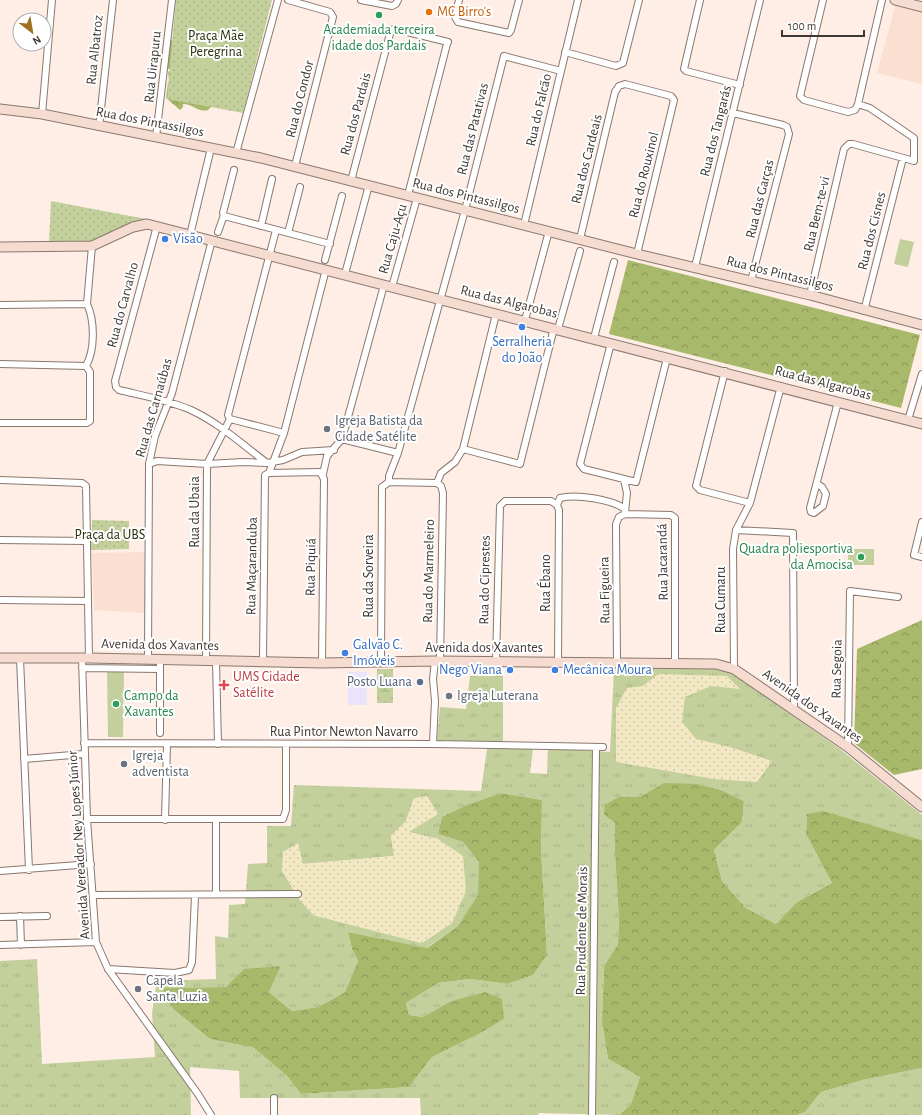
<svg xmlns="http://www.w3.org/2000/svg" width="922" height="1115" font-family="'Alegreya Sans',sans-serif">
<defs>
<pattern id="grass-tufts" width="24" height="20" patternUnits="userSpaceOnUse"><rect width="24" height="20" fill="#c4d09b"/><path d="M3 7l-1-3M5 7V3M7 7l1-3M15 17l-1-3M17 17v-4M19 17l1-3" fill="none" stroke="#a9b386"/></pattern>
<pattern id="forest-crowns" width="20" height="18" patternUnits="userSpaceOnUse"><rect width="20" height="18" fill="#a9b96b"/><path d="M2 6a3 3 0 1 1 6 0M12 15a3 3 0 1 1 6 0" fill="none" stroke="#8b9759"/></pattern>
<pattern id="wetland-marsh" width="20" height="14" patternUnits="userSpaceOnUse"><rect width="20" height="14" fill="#c4d09b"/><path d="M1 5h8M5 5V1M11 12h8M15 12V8" fill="none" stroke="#a9b386"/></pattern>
<pattern id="sand-dots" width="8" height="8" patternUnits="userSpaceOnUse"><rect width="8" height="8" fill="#f2e8c3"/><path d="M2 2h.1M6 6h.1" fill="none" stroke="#d1c8a8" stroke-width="1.8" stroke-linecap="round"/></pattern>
<pattern id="park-dots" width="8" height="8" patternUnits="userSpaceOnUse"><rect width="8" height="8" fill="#c4d09b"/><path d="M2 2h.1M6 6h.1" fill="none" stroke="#a9b386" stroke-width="1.8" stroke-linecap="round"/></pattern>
</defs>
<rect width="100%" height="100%" fill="#feeee6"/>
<path fill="#e9e4fa" d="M348,672H367V705H348Z"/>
<path fill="#fbdfd1" d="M896,3L922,9V84L877,73Z
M147,552L146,613L94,610L92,553Z"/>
<path fill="url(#grass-tufts)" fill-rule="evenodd" d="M614,668L719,669L732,673L840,749L922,815V840L823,812L807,814L806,834L832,883L797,902L776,924L746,908L722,881L714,850L742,822L744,801L721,790L698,784L651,791L640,797H619L604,815L615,823V853L619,919L618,944L604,966L602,1021L608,1059L640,1077L631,1104L619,1115L539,1113L538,1115H421L420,1098H240L239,1071L190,1067L191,1115H0V961L37,959L42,1064L155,1057L152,1013L157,981L216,979L215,936L228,938L229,905L245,904L248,864L267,863V826H291L294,785L481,791L487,749H533L530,773L547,774L548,748L610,752ZM501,793L542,800L541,849L547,955L533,975L508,984L470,979L438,983L406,1003L409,1015L423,1017L449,1002L504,1019L479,1034L432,1057L409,1087L301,1094L287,1076L253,1046L210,1039L173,1009L163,988L226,987L281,966L269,992L292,1011L318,1007L345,992L358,961L352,949L348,932L426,948L458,926L479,895V862L463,842L438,834L442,817L466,805ZM414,798L408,832L438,839L452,923L422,943L313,915L303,864L394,856L391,836L406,821Z
M503,675V744L437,741L440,707L466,709L470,676Z
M922,1068V1115H797L805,1112L821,1092L863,1080Z"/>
<path fill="url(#forest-crowns)" d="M171,40L174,41L213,105L208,110C198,113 193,104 183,104V107L180,110L166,98L168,83L172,81L169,80L168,71L171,73V70L167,68L169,43Z
M628,260L920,335L901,408L609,334Z
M922,620V769L894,775L854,743L857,649Z
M664,783L698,784L721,790L744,801L742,822L714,850L722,881L746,908L776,924L797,902L832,883L806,834L807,814L823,811L922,840V1068L863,1080L821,1092L805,1112L797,1115H619L631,1104L640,1077L608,1059L602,1021L604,966L618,944L619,919L615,853V823L604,815L605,805L619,797H640Z
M501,793L542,800L541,849L547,955L533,975L508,984L470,979L438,983L406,1003L409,1015L423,1017L449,1002L485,992L502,999L504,1019L479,1034L432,1057L409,1087L301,1094L287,1076L253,1047L210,1039L173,1009L162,988L226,987L244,969L281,966L269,992L292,1011L318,1007L345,992L358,961L352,949L348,932L427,948L458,926L478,895L479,862L463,842L438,834L442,817L466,805Z"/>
<path fill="url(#wetland-marsh)" d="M377,669H393V703H377Z"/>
<path fill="url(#sand-dots)" d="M658,674L727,676L740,689L711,686L685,697L682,722L696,739L730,747L772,761L757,782L714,779L616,762V708L627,688L643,686Z
M427,796L438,814L409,832L438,839L463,856L466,891L452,923L422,943L313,915L298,898L282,871L283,852L298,843L303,864L394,856L391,836L406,821L414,798Z"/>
<path fill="url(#park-dots)" d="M176,0H272L243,113L167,99Z
M51,201L146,219L145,222L90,243H49Z
M92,520L129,521V549L91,550Z"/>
<path fill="#c4d09b" d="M206,21L226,26L215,71L195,66Z
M900,239L914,242L908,267L894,264Z
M848,549H874V565H848Z
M107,671H124L123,737H108Z"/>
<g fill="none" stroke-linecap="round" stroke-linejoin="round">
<defs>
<path id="street" d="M288,0L330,12L333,17L295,166
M361,0L392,6L396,4L398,0
M459,0L455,17L458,22L509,33L511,30L519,0
M700,0L684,69L686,71L740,85
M823,0L800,96L804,100L848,112L855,110L858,104L882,0
M565,52L616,66L623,63L639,0
M733,113L783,125L787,127L789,134L751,281
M42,114L52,0
M99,127L113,0
M156,137L172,0
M236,153L278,0
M234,170L223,213L224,216L330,244
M351,181L391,30L395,29L448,42L447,44L408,195
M524,225L578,0
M157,226L115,381L116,387L119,390C144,396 168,400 191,410C219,423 243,445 267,463
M261,226L272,179
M218,232L224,215
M288,233L300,187
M190,235L211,148
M580,239L615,92L619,86L625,84L671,96L674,100L637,254
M325,260L342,196
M695,267L760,0
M345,274L369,185
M392,287L417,198
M810,295L844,149L849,144H853L914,161V138L870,108L858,104
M0,305L87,304L92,246
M864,311L903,158
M525,320L549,231
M558,329L580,251
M594,338L614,262
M611,343L580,464L584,469L636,482L667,358
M0,364L86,366L90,372V421L87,423H0
M86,366C95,350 95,321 87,304
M725,371L696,486L700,490L750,503
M230,419L284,433
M908,420L922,374
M342,439L398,453
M463,449L520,464L554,328
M149,464L157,461L207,464L243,462L267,463L283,460L302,452L334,450
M269,473L284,433L326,269
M323,474L327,456L342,439L384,285
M0,480L82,483L86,486L89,658
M624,480L627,493L625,512
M389,482V476L398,453L465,210L504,56L561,71
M437,483L441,473L455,462L463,449L496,314
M437,483L441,486L443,493L440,662
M817,484L822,487L826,494L823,506L814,513L811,512L810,508L838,402
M557,505L560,498C576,494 611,499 625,509
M922,522L914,555L922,557
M736,530L793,533L794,710
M0,540L87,541
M0,600L87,601
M20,658L29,870
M82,658L87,819L96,942L108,969L198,1094L211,1115
M148,659L149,464L155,436L172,393L212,240
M206,661L207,464L230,419L228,415L276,230
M216,661L218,744
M263,661L265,475L269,473L320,472L324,479L322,663
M381,662L382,487L389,482L437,483
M496,662L500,506L505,501H551L557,505L559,510L558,662
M617,663L616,524L619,517L625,514L671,515L675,518V664
M160,665V733
M82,668L160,669
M734,669L733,549L736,530L750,503L781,386
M84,743L433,744L603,747
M433,744L435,701L433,679L435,661
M848,747L850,591L898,597
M24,759L84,754
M87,819H283L286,810V744
M165,820L167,744
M216,820V894
M0,871L91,864
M93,895L298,894
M20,916L21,945
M0,917L47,916
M0,945L96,942
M108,969L175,973L189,970L192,962L195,896
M274,1115V1098
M592,1115L596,747"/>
<path id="secondary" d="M895,0L922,7
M0,109L42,114L261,158L637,254L810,295L922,325
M0,247L92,246L133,227L147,224L922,424
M0,658H89L322,663L435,661L716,664L734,669L848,747L922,807"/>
</defs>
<use href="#street" stroke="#89786f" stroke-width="8"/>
<use href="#secondary" stroke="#89786f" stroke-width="11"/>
<use href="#street" stroke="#fff" stroke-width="6"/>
<use href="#secondary" stroke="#f6dcd0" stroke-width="9"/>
</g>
<circle fill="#e8710a" stroke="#fff" stroke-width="1.5" cx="429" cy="12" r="4"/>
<g fill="#2e9e5b" stroke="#fff" stroke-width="1.5">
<circle cx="379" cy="15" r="4"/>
<circle cx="861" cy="557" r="4"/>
<circle cx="116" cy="704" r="4"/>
</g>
<g fill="#3f7fe0" stroke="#fff" stroke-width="1.5">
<circle cx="165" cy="239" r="4"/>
<circle cx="522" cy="327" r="4"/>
<circle cx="345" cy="653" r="4"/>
<circle cx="510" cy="670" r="4"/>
<circle cx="555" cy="670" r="4"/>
</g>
<g fill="#6b7280" stroke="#fff" stroke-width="1.5">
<circle cx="327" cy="429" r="4"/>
<circle cx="449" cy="696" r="4"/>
<circle cx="124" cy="764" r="4"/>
<circle cx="138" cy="989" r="4"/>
</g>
<circle fill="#5c6f8a" stroke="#fff" stroke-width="1.5" cx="420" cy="682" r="4"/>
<path fill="#e0444e" stroke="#fff" stroke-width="1.5" d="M222 679h4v4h4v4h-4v4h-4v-4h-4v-4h4z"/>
<g text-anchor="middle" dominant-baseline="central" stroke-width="4" stroke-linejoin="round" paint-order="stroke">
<g font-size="14" fill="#c56008" stroke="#fff" text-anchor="start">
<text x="437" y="12">MC Birro's</text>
</g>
<g font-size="14" fill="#27864d" stroke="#fff">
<text x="379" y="30">Academiada terceira<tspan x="379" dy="16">idade dos Pardais</tspan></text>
<text x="853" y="549" text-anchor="end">Quadra poliesportiva<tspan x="853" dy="16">da Amocisa</tspan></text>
<text x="124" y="696" text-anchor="start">Campo da<tspan x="124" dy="16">Xavantes</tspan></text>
</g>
<g font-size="14" fill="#282e0c" stroke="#fff">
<text x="216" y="36">Praça Mãe<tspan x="216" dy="16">Peregrina</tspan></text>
<text x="110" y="535">Praça da UBS</text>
</g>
<g font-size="14" fill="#3f3733" stroke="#fff">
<text transform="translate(95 50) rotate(-84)">Rua Albatroz</text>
<text transform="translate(153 67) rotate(-84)">Rua Uirapuru</text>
<text transform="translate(300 99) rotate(-76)">Rua do Condor</text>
<text transform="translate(539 110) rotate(-77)">Rua do Falcão</text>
<text transform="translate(356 114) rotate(-75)">Rua dos Pardais</text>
<text transform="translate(150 122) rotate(11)">Rua dos Pintassilgos</text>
<text transform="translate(473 129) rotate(-76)">Rua das Patativas</text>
<text transform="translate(716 131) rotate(-76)">Rua dos Tangarás</text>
<text transform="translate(587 159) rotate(-76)">Rua dos Cardeais</text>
<text transform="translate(644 175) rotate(-76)">Rua do Rouxinol</text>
<text transform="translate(466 196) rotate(14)">Rua dos Pintassilgos</text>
<text transform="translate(760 199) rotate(-76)">Rua das Garças</text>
<text transform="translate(817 214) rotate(-77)">Rua Bem-te-vi</text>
<text transform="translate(872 231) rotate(-76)">Rua dos Cisnes</text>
<text transform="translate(393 239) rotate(-74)">Rua Caju-Açu</text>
<text transform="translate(780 274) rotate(14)">Rua dos Pintassilgos</text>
<text transform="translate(509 302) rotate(14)">Rua das Algarobas</text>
<text transform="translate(123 305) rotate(-75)">Rua do Carvalho</text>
<text transform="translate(823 383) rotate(15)">Rua das Algarobas</text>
<text transform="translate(154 408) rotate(-74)">Rua das Carnaúbas</text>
<text transform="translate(195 512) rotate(-90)">Rua da Ubaia</text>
<text transform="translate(663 562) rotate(-91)">Rua Jacarandá</text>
<text transform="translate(252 566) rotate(-89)">Rua Maçaranduba</text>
<text transform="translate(311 567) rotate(-89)">Rua Piquiá</text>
<text transform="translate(429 571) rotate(-89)">Rua do Marmeleiro</text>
<text transform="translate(369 576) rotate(-90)">Rua da Sorveira</text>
<text transform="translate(485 580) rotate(-89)">Rua do Ciprestes</text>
<text transform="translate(546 583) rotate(-90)">Rua Ébano</text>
<text transform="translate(605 590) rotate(-91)">Rua Figueira</text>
<text transform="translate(721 600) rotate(-90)">Rua Cumaru</text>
<text transform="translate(160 645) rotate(1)">Avenida dos Xavantes</text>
<text x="484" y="648">Avenida dos Xavantes</text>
<text transform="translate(837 669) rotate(-89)">Rua Segoia</text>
<text transform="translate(812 706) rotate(35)">Avenida dos Xavantes</text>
<text x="344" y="732">Rua Pintor Newton Navarro</text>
<text transform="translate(79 845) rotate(-94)">Avenida Vereador Ney Lopes Júnior</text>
<text transform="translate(582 931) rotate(-89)">Rua Prudente de Morais</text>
</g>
<g font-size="14" fill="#366cbe" stroke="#fff" text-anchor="start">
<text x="173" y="239">Visão</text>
<text x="522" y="342" text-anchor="middle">Serralheria<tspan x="522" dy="16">do João</tspan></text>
<text x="353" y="645">Galvão C.<tspan x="353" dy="16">Imóveis</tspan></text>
<text x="502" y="670" text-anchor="end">Nego Viana</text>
<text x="563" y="670">Mecânica Moura</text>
</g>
<g font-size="14" fill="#5b616d" stroke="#fff" text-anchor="start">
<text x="335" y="421">Igreja Batista da<tspan x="335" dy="16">Cidade Satélite</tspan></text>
<text x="457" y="696">Igreja Luterana</text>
<text x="132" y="756">Igreja<tspan x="132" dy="16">adventista</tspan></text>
<text x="146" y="981">Capela<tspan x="146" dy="16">Santa Luzia</tspan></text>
</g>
<g font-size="14" fill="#be3a42" stroke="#fff" text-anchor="start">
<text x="233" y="677">UMS Cidade<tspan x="233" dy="16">Satélite</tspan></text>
</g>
<g font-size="14" fill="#4e5e75" stroke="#fff" text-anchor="end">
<text x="412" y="682">Posto Luana</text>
</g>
</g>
<g transform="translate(32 32) rotate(149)"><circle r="19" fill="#ffffff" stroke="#b2afad"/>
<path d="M0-3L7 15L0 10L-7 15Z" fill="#9e7021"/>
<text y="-6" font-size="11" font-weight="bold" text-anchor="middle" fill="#3f3733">N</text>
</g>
<path d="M782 30v6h82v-6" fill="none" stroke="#3f3733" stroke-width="2"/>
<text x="788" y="30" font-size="12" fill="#3f3733" stroke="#ffffff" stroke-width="3" paint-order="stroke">100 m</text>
</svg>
